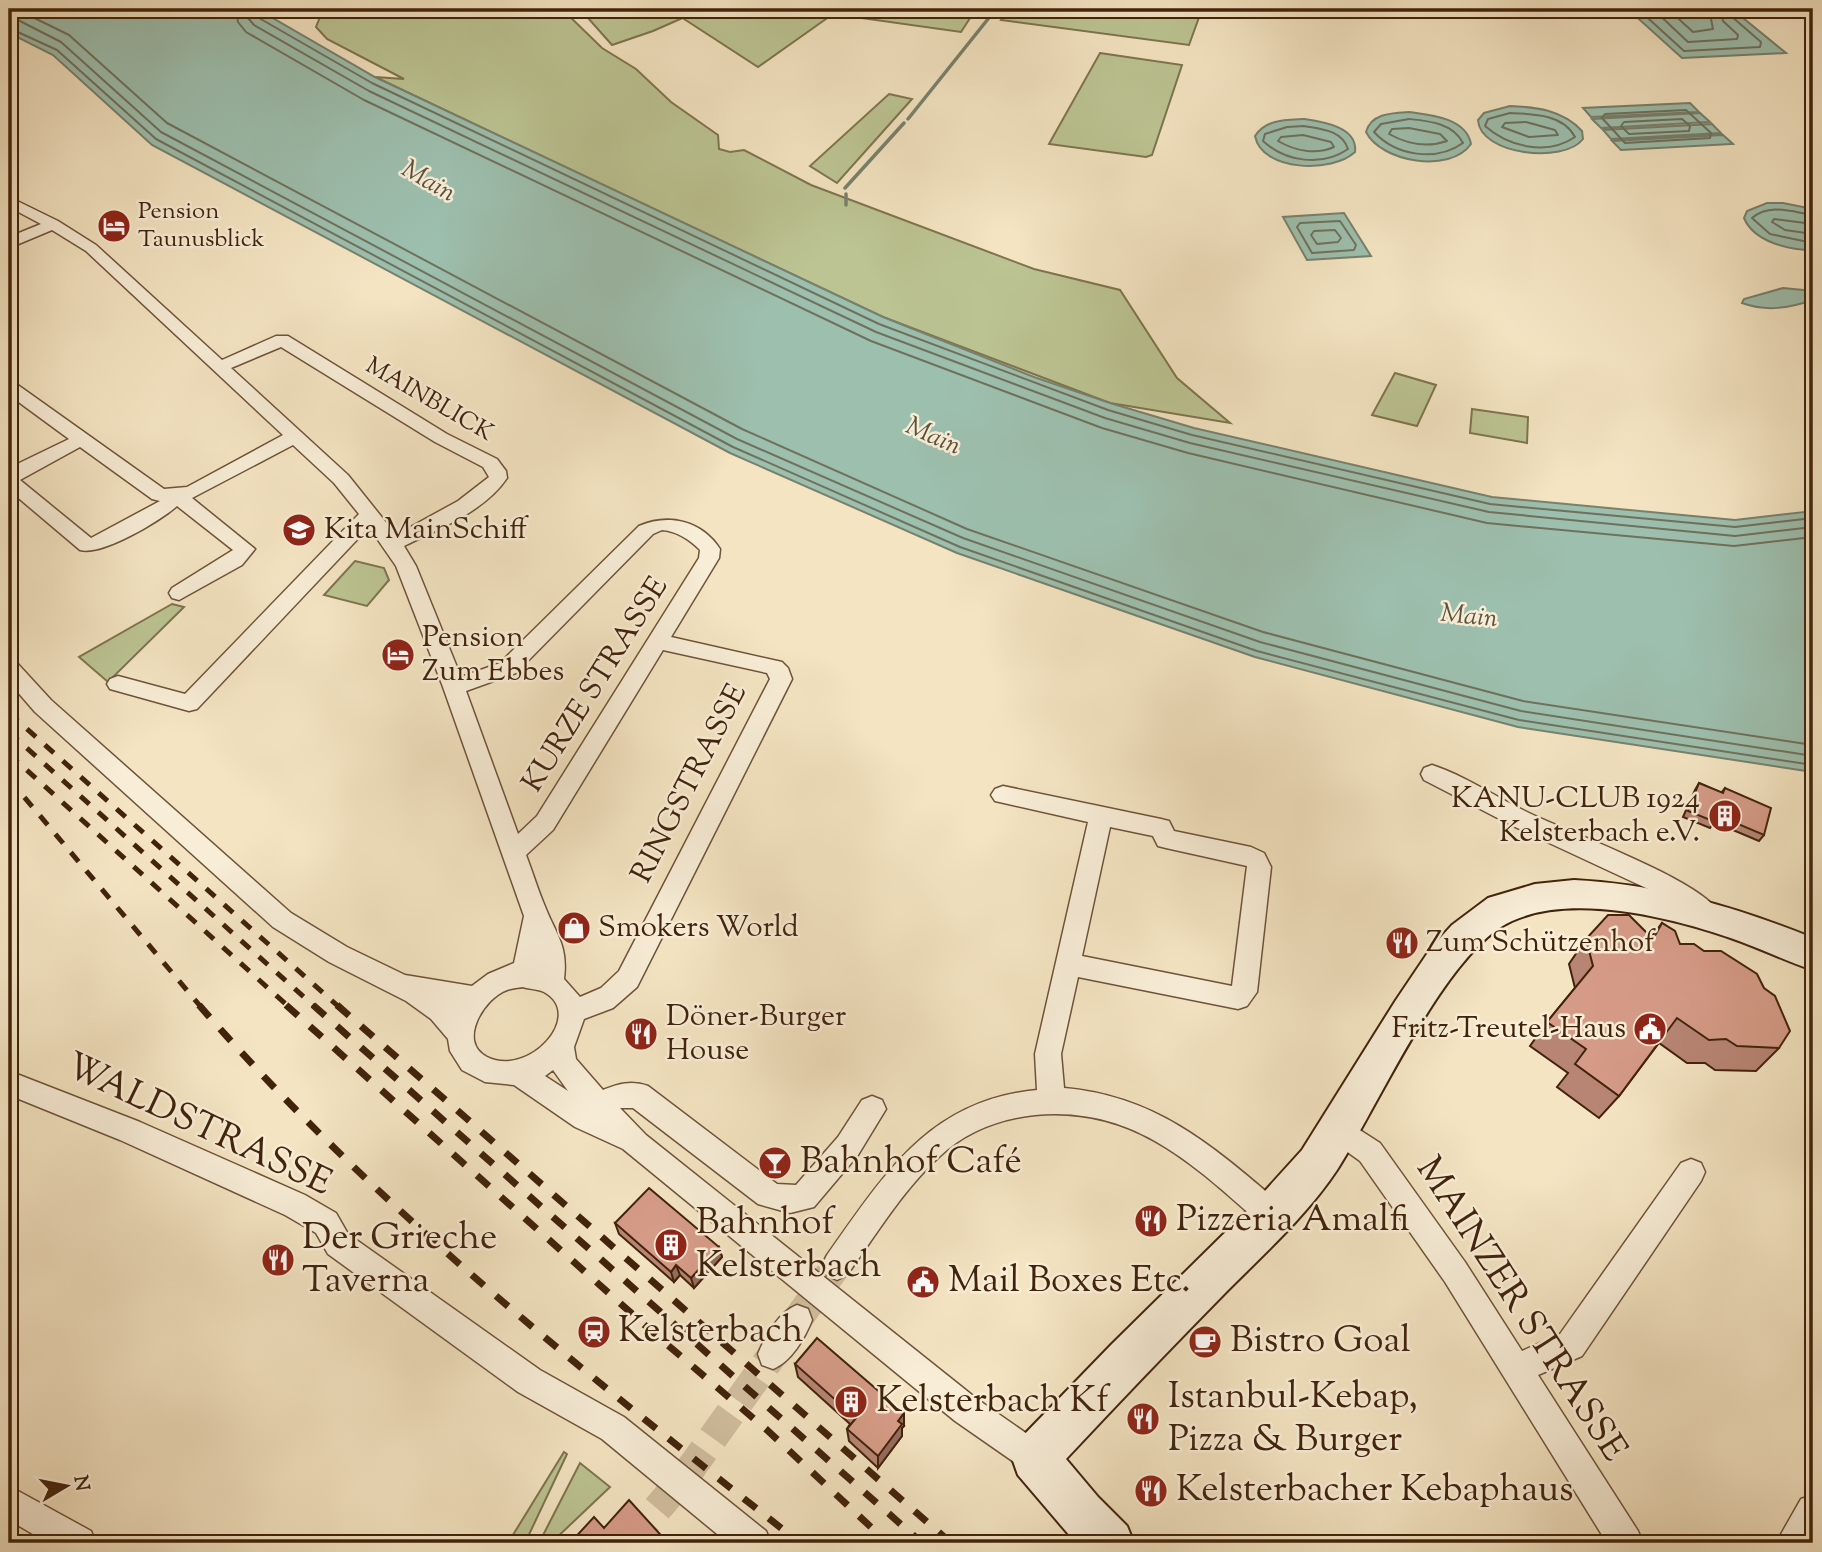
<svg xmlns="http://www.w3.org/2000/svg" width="1822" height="1552" font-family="'Sorts Mill Goudy',serif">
<rect width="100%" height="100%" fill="#f4e4c2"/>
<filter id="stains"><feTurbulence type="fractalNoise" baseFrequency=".00286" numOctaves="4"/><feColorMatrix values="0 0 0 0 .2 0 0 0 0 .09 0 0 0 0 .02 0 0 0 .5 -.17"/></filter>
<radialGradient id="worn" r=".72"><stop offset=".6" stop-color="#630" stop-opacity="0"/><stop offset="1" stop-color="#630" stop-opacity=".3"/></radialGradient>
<path fill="#bcc493" stroke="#7e744f" stroke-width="2" d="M283,9H562L602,48L636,69L671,102L718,135L719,149L730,152L744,150L811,185L1034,269L1120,290L1177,378L1230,423L1110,403L883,317L375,77L404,79L327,39L316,27L320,17Z
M580,9H703L653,31L612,45Z
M707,9H953L974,12L961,32L833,14L758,67L684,19Z
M1009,9H1202L1189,45L1001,20Z
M1100,53L1182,65L1152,155L1146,157L1049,144Z
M889,94L912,99L837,183L810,166Z
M1395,373L1436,385L1417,426L1372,415Z
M1472,409L1528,417L1527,443L1470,433Z
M355,561L384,568L389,580L367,606L324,595Z
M172,604L184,607L108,682L79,657Z
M564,1452L567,1454L525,1543H508Z
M580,1463L610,1487L551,1543H539Z"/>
<path fill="#9dbfae" stroke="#78816d" stroke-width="2" d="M9,9H257L375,77L883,317L1034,377L1110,403L1194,428L1492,497L1735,520L1813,511V772L1518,727L1255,657L957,553L730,453L152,145L53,55L9,33Z
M1690,9H1732L1786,53L1682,58L1631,12Z
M1690,103L1699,112L1591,117L1583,108Z
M1510,106C1536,107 1563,110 1582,131L1583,139C1564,164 1480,155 1478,120L1484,113Z
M1409,112C1431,115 1466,118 1471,144C1450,174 1381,162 1366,132C1371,113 1393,113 1409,112Z
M1700,113L1710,122L1601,128L1592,119Z
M1304,119C1324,122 1358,127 1355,152C1333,173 1262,172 1255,136C1266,119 1286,120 1304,119Z
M1712,124L1721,133L1611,139L1603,130Z
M1723,135L1733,144L1621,150L1612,141Z
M1767,203H1783L1813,209V250C1789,250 1754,242 1744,218L1747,211Z
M1344,213L1371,256L1307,260L1283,217Z
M1783,288L1813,291V300C1789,308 1767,312 1742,303L1744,299Z"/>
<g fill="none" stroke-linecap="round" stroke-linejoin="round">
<path stroke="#6f715c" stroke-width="2" d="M16,9L69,35L167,123L742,429L967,529L1263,632L1523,701L1813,745
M236,9L238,22L246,32L364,100L871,341L1102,428L1188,453L1487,523L1734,546L1813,537
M246,9L248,18L254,25L369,91L876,332L1105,418L1190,443L1489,512L1735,536L1813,527
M255,9L259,18L372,83L879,324L1108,410L1192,435L1490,504L1735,527L1813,518
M1638,9L1684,51L1760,47L1761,42L1731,16L1729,9
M1653,9L1688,42L1737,39L1738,35L1723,21L1720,9
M1668,9L1693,32L1713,29L1709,9
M9,19L18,20L61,42L161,132L737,439L963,538L1260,642L1521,711L1813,756
M9,28L57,50L156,139L733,447L960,547L1257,651L1519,720L1813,765
M1686,110L1711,133L1710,138L1625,143L1602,118L1605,114Z
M1510,113C1533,114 1563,114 1575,137C1547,156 1509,147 1485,126L1488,119Z
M1409,119C1429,121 1453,123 1463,143C1436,162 1396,156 1374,132L1381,124Z
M1682,119L1690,126L1689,131L1629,134L1621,126L1624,122Z
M1526,122L1555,130L1558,135L1529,137L1502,127L1505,123Z
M1304,126C1321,129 1342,130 1348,149C1322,167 1286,162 1263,141L1265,134L1287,127Z
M1409,128L1440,134L1447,141C1427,148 1407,144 1389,134L1392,129Z
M1303,135L1331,142L1334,147C1316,155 1295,151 1278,141L1281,137Z
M1813,215C1792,212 1770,203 1752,218L1770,234L1813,243
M1340,221L1356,245L1354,250L1312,253L1297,227L1300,223Z
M1813,224L1774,219L1772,222L1785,230L1813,234
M1335,230L1341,238L1338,242L1317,244L1311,235L1314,231Z"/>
<path stroke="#78816d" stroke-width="3.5" d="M1648,9L1654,11
M908,119L996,9
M845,188L904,123
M846,194V205"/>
<path stroke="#d0bd9d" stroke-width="30" stroke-dasharray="30 15" stroke-linecap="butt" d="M797,1320L837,1265
M628,1543L686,1475L773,1354"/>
<defs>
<path id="street" d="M9,197L58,221L96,245L222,360L276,336H288L447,434L497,459L506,471L507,478C485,511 439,529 404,546L416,566L461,677L500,663L639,526C669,513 702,521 720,549L719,558L671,637L782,662L788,668L792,679L637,987L613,1008L584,1019L574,1047L576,1059L603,1090C618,1084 631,1080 648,1086L777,1184L796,1185L838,1137L862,1100L872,1096L882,1100L886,1109L858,1155L814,1207L790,1213L758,1204L633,1108H620L646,1135L977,1399L1046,1447L1051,1458L1046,1469L1035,1474L1024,1469L955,1421L623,1149L575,1127L514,1085L485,1082L462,1070L450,1051L448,1039L431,1019L406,1001L329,962L273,927L35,712L9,682V660L17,663L51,700L291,913L347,947L405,975L472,986L488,974L514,963L524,916L443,687L396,566L369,527L197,709L189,711L110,689L107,684L110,679L118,676L185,694L359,514L334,483L293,445L192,498L255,549L242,565L179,600L172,598L169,593L172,588L233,550L177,506C160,521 102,556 80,550L9,490V468L69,439L9,395V382L15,383L164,489L187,487L283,435L86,251L52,230L9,248V237L41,224L9,207ZM281,347L435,442L483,467L489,477L458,501L396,535L348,475L231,368ZM80,447L152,499L160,501L91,538L20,480ZM662,530C677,531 690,540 700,550L699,558L537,816L518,834L466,691L516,673L653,534ZM663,650L767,673L770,679L619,971L601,988L580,997L564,979C568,946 557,936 546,909C538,891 533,873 526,855L553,830ZM523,987C529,989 538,989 544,992C586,1015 529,1078 487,1057C457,1042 484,998 507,990C512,988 518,988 523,987ZM553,1070L568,1091L545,1076Z
M1432,765C1466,776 1497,798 1529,813C1566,831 1703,881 1718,912L1715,919L1706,922L1697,919L1661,895L1513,826L1424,780L1421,774L1424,768Z
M1003,786L1161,819L1169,821L1174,831L1251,847L1264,853L1271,867L1257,992L1247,1006L1238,1009L1078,977L1061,1054L1064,1088C1157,1096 1214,1147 1282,1205L1286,1215L1282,1225L1272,1229L1262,1225C1193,1164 1134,1106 1035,1115C999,1119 965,1132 939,1157C902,1191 876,1235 847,1275L837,1280L827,1275L822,1265L827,1255C884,1175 929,1100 1037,1090L1035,1054L1088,822L995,801L991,795L995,789ZM1110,827L1153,836L1158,846L1166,848L1247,866L1232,986L1082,956Z
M9,1071L140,1122L305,1195L336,1213L348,1234L540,1370L624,1417L766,1531L771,1543H728L602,1439L518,1392L328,1254L316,1233L285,1215L120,1140L9,1095Z
M1338,1116L1380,1143L1465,1262L1522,1351L1560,1334L1681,1163L1691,1159L1701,1163L1705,1172L1701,1181L1582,1356L1538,1375L1638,1531L1643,1543H1607L1445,1282L1360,1161L1328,1138L1324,1129L1328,1120Z
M797,1305L808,1309L812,1320C805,1338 791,1362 773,1369L762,1365L758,1354C765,1336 779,1312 797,1305Z
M9,1486L91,1531L96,1543H48L9,1520Z
M1813,1495L1812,1543H1776L1801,1499Z"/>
<path id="secondary" d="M1574,880C1658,884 1736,907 1813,938V970C1788,962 1764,950 1739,941C1677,919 1575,892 1512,921C1446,950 1378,1107 1337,1170C1308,1214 1265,1253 1227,1291C1173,1346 1119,1402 1066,1459L1098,1497L1127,1526L1134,1543H1076L1018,1475L1012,1458L1018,1441L1112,1344L1245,1213L1302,1150L1396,1000L1431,948L1452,925L1488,898L1535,884Z"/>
</defs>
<use href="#street" stroke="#6e5339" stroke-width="3"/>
<use href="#secondary" stroke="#41230b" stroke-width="4"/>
<use href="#street" fill="#f8edd7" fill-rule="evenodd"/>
<use href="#secondary" fill="#f8edd7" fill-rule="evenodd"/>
<path stroke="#41230b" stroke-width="5" stroke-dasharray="12 12" stroke-linecap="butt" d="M9,713L339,1007
M9,732L315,1007
M9,754L289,1007
M9,779L201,1007"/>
<path stroke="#41230b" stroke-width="7" stroke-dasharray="16 16" stroke-linecap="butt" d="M199,1005C376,1209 589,1376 800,1543
M286,1005L649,1329L767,1430L888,1543
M313,1005L922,1543
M337,1005L951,1543"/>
</g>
<path fill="#b88574" stroke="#41230b" stroke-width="2" d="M1699,783L1721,793L1725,788L1764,835L1759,841L1714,822L1710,828L1683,817L1695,790Z
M1662,923L1680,944L1779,1048L1756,1071L1715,1070L1705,1063H1687L1659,1043L1619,1096L1599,1118L1557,1087L1568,1073L1530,1046L1547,1022L1575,988L1569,964L1586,939L1651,937Z
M615,1223L719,1247L722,1257L694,1288L680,1275L674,1282L619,1234Z
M795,1364L904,1426L902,1428V1436L878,1468L849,1441L847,1429L850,1424L798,1377Z"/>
<path fill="#966c5e" stroke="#41230b" stroke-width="2" d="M719,1247L722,1257L694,1288L691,1278Z
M676,1265L680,1275L674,1282L671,1272Z
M904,1413V1426L902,1428V1436L878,1468V1456L898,1421Z"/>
<path fill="#d69b87" stroke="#41230b" stroke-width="2" d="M1699,783L1723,793L1725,788L1771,808L1764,835L1717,815L1715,822L1688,811Z
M1608,915H1629L1653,939L1662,923L1675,931L1680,944H1694L1704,951H1721L1757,974L1764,988L1775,996L1790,1031L1779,1048L1737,1046L1726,1039L1709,1040L1677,1018L1619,1096L1575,1064L1586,1049L1547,1022L1593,966L1586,939Z
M649,1188L719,1247L691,1278L676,1265L671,1272L615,1223Z
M817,1338L904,1413L898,1421L902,1424L878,1456L847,1429L856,1418L795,1364Z
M629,1500L668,1543H570L594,1517L604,1528Z"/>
<defs>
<symbol id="hotel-disc" viewBox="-11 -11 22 22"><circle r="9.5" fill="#8f2418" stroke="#f8edd7"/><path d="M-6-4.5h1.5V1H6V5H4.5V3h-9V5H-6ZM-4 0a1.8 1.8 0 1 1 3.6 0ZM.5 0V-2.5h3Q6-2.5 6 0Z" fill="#fff"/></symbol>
<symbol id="school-disc" viewBox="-11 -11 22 22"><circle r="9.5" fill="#8f2418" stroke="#f8edd7"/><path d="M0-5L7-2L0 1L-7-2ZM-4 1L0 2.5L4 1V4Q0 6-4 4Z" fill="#fff"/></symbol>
<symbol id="building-disc" viewBox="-11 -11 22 22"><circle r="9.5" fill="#8f2418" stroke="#f8edd7"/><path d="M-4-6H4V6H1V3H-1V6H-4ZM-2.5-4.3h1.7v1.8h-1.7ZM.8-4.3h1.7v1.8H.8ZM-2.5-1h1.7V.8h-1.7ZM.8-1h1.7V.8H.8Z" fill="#fff"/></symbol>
<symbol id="shop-disc" viewBox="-11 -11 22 22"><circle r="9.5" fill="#8f2418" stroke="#f8edd7"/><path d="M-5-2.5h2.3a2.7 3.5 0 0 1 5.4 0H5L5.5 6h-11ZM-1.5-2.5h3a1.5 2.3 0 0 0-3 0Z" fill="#fff"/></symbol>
<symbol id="restaurant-disc" viewBox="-11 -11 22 22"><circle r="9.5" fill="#8f2418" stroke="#f8edd7"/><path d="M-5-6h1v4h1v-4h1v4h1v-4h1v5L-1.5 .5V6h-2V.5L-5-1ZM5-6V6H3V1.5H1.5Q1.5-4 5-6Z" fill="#fff"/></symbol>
<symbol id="civic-disc" viewBox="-11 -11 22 22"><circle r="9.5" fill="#8f2418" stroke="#f8edd7"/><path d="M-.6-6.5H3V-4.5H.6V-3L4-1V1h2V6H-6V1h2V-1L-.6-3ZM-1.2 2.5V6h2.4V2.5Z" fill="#fff"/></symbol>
<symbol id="bar-disc" viewBox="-11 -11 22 22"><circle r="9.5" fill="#8f2418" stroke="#f8edd7"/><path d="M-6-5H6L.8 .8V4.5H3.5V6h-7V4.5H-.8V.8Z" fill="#fff"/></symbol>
<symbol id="station-disc" viewBox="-11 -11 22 22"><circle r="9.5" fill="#8f2418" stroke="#f8edd7"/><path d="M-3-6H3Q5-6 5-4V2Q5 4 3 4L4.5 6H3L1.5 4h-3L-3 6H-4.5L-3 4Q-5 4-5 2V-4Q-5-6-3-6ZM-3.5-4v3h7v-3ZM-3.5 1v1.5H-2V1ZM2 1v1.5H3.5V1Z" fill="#fff"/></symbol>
<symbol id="cafe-disc" viewBox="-11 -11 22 22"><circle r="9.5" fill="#8f2418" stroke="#f8edd7"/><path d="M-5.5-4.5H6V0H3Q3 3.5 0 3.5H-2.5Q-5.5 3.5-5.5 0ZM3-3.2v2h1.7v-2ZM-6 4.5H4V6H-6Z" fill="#fff"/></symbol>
</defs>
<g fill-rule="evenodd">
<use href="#hotel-disc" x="95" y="207" width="38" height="38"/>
<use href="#school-disc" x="280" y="511" width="38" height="38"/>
<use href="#hotel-disc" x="379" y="636" width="38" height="38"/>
<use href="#building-disc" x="1706" y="797" width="38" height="38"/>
<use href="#shop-disc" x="555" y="909" width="38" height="38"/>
<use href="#restaurant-disc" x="1383" y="924" width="38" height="38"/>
<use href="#civic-disc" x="1631" y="1010" width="38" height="38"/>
<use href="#restaurant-disc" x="622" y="1015" width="38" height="38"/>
<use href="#bar-disc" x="756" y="1144" width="38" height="38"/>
<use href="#restaurant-disc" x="1132" y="1202" width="38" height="38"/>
<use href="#building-disc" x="652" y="1226" width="38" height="38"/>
<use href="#restaurant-disc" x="259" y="1241" width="38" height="38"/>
<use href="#civic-disc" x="904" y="1263" width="38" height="38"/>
<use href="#station-disc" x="575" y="1313" width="38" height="38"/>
<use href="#cafe-disc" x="1186" y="1323" width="38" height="38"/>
<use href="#building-disc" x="832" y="1383" width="38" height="38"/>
<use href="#restaurant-disc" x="1124" y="1400" width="38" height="38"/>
<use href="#restaurant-disc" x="1132" y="1472" width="38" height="38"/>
</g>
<g text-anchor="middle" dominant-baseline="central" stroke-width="5" stroke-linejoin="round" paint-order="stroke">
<g font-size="24" fill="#41230b" stroke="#f8edd7" text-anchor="start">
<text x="138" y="212">Pension<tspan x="138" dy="28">Taunusblick</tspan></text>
</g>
<g font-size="24" fill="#41230b" stroke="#f8edd7">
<text transform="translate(429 400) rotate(30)">MAINBLICK</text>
</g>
<g font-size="26" font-style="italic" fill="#5d523c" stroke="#f8edd7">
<text transform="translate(428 182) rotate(30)">Main</text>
<text transform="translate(933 437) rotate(24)">Main</text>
<text transform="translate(1469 617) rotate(6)">Main</text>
</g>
<g font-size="30" fill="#41230b" stroke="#f8edd7" text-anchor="start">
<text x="324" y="530">Kita MainSchiff</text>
<text x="422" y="638">Pension<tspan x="422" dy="34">Zum Ebbes</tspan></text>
<text x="1700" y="799" text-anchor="end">KANU-CLUB 1924<tspan x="1700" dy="34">Kelsterbach e.V.</tspan></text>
<text x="598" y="928">Smokers World</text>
<text x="1426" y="943">Zum Schützenhof</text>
<text x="666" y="1017">Döner-Burger<tspan x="666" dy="34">House</tspan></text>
<text x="1626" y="1029" text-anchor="end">Fritz-Treutel-Haus</text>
</g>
<g font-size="30" fill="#41230b" stroke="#f8edd7">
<text transform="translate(596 685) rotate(-58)">KURZE STRASSE</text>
<text transform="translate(690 784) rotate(-63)">RINGSTRASSE</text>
</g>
<g font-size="37" fill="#41230b" stroke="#f8edd7">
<text transform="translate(198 1126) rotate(25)">WALDSTRASSE</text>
<text transform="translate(1520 1310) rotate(57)">MAINZER STRASSE</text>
</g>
<g font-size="37" fill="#41230b" stroke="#f8edd7" text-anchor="start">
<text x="800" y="1163">Bahnhof Café</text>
<text x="1176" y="1221">Pizzeria Amalfi</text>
<text x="696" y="1224">Bahnhof<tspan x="696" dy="43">Kelsterbach</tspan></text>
<text x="302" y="1239">Der Grieche<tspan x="302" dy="43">Taverna</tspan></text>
<text x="948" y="1282">Mail Boxes Etc.</text>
<text x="618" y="1332">Kelsterbach</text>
<text x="1230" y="1342">Bistro Goal</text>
<text x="1168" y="1398">Istanbul-Kebap,<tspan x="1168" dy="43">Pizza &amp; Burger</tspan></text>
<text x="876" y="1402">Kelsterbach Kf</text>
<text x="1176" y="1491">Kelsterbacher Kebaphaus</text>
</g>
</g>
<rect width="1822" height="1552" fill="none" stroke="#f4e4c2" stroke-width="35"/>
<rect x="10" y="10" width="1801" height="1531" fill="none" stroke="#41230b" stroke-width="3.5"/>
<rect x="18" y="18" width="1787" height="1517" fill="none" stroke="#41230b" stroke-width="2"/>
<g transform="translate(66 1486) rotate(80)" stroke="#f8edd7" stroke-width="5" paint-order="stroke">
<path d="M0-5L12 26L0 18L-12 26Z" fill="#41230b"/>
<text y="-10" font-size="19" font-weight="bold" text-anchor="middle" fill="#41230b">N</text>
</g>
<rect width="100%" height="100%" filter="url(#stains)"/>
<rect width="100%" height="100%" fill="url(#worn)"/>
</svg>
